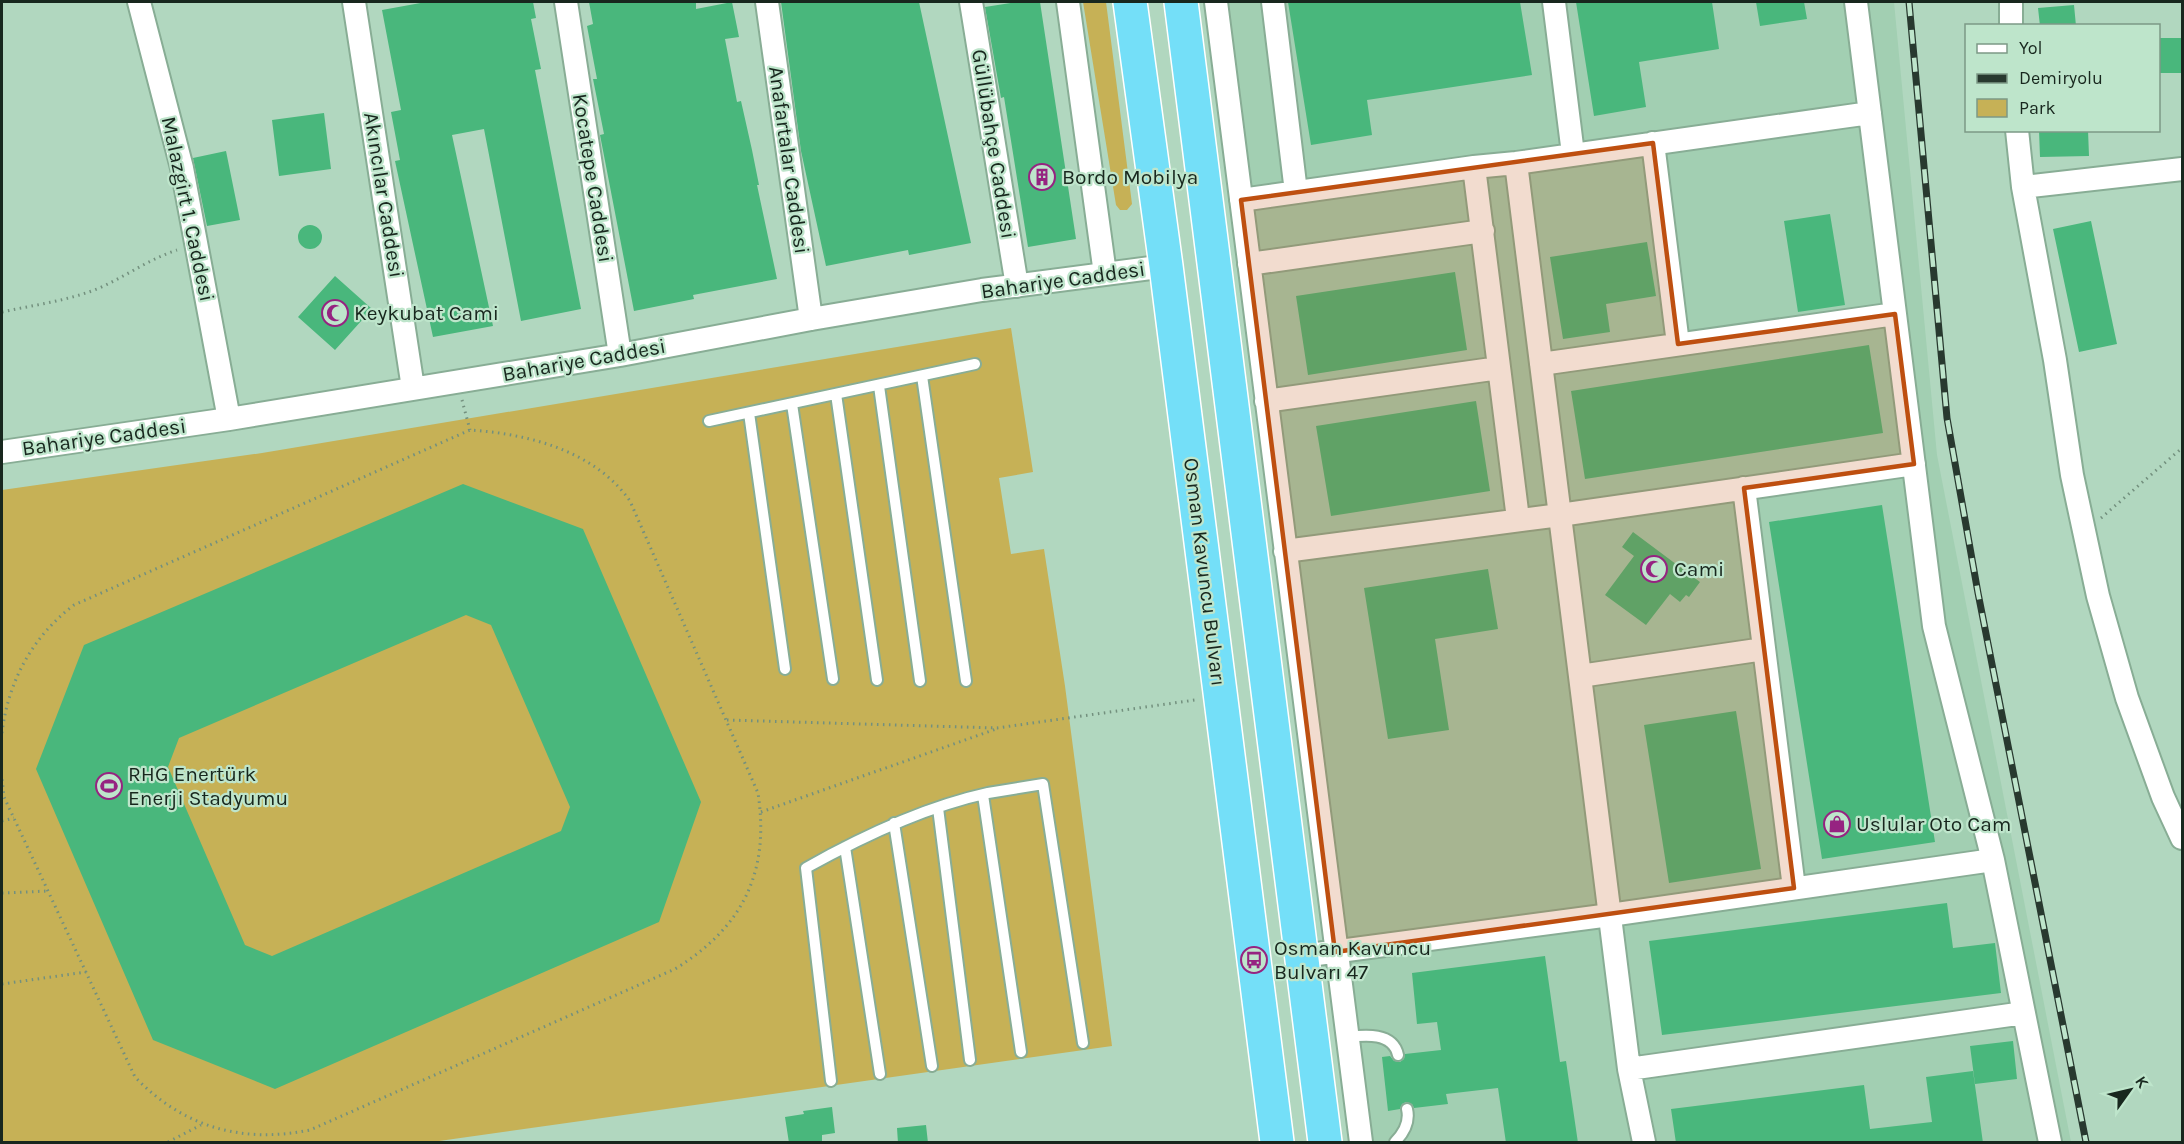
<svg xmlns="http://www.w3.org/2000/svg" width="2184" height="1144" font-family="Karla,sans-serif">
<rect width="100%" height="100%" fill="#b1d7bf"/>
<path fill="#a2cfb2" d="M1208,2H1894L1937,455L2071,1142H1369Z"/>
<path fill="#c6b156" d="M1083,2H1106L1132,204L1127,210H1120L1116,205Z
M1011,328L1033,472L999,478L1011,554L1044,549L1065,686L1112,1046L432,1142H2V490L262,453Z"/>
<path fill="#49b77c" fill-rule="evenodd" d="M426,2H533L536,18L531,19L541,69L535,70L581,309L521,321L484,129L452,135L493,326L433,337L395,161L400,160L391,112L401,110L382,10Z
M589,2H696V9L732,2L739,37L725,39L737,102L741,101L752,150L759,185H757L777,279L693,295L694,299L634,311L600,135L604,134L593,79H597L587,26L593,24Z
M781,2H919L971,243L909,255L908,250L826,266L801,151Z
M1017,2H1040L1076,239L1028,247L1004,97L1001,98L985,7Z
M1288,2H1520L1532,75L1367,100L1372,135L1311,145Z
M1576,2H1712L1719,49L1639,62L1646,107L1594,116Z
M1756,2H1804L1807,19L1760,26Z
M2074,5L2076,26H2040L2038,8Z
M2158,38H2182V73H2158Z
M324,113L331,169L279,176L272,120Z
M2039,130H2088L2089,156L2040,157Z
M226,151L240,220L207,226L193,158Z
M1830,214L1845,305L1798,312L1784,221Z
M2091,221L2117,344L2079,352L2053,229Z
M298 237a12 12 0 1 1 24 0a12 12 0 1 1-24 0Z
M1647,242L1656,296L1606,304L1610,332L1563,339L1550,257Z
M1455,272L1467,350L1308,375L1296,296Z
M335,276L372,309L335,350L298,317Z
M1869,345L1883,433L1585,479L1571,391Z
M1476,401L1490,491L1331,516L1316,426Z
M463,484L583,529L701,802L659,922L275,1089L153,1040L36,769L84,645ZM466,615L491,625L570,807L561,831L272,956L245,945L168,767L179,738Z
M1882,505L1935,842L1822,859L1769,522Z
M1633,532L1700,582L1689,597L1686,595L1680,602L1670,594L1646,625L1605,595L1634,556L1622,547Z
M1488,569L1498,629L1435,639L1449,730L1388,739L1364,588Z
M1736,711L1761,869L1669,883L1644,725Z
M1947,903L1953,948L1995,943L2001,993L1662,1035L1649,941Z
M1545,956L1560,1062L1566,1061L1578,1143H1506L1498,1088L1446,1094L1448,1104L1414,1108L1412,1104L1406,1102L1402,1104L1400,1109L1388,1111L1382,1057L1390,1056L1394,1061L1400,1062L1404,1059L1405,1054L1441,1050L1437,1022L1417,1024L1412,973Z
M2013,1041L2017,1079L1975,1084L1970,1046Z
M1973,1071L1983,1143H1676L1671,1109L1864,1085L1870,1129L1932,1122L1926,1077Z
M832,1107L835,1133L822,1135V1143H789L785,1117L804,1114L803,1111Z
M926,1125L928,1143H898L897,1128Z"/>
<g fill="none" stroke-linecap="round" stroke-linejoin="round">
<defs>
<path id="service" d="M922,376L966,681
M879,386L920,681
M836,394L877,680
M792,404L833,679
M749,413L785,669
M709,421L975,364
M983,795L1021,1052
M938,808L970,1060
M894,823L932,1066
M845,847L880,1074
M1347,1037C1365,1035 1393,1032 1398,1055
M831,1081L806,868C863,836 924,807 988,793C1006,790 1024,787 1043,784L1083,1043
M1395,1142C1404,1133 1410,1122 1407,1109"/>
<path id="minor" d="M139,2L182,168L229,419
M354,2L413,388
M566,2L620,355
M767,2L811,319
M971,2L1017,286
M1068,2L1105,274
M1216,2L1361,1142
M1273,2L1296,192
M1554,2L1573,154
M1856,2L1934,626L1993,860L2050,1142
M2011,2V26
M2017,130L2023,187L2055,360L2072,475L2098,596L2127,698L2163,797L2182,838
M1653,143L1678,344
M1516,163L1629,1069L1644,1142
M1474,167L1518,519
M2023,187L2182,169
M1241,200L1474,167L1516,163L1870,113
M1249,264L1483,231
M1541,364L1895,314
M1266,401L1499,368
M2,452L229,419L620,355L811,319L982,290L1166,266
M1744,488L1794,888
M1285,551L1560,515L1914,464
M1580,676L1764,649
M1302,956L1610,915L1993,860
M1629,1069L2024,1013"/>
<path id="trunk" d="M1130,2L1166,266L1277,1142
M1181,2L1325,1142"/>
</defs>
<use href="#service" stroke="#88ad95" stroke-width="14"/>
<use href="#minor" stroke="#88ad95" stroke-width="26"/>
<use href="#trunk" stroke="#fff" stroke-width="36"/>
<path stroke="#73907e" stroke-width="3" stroke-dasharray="1.5 4.5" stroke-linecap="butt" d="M2,312C34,305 66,301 97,289C125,277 147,260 177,250
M462,400L470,430
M2101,518L2182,448
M727,720L997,728L1195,700
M2,733C8,681 33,636 74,605L470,430C529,434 595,451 630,501L758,793C770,872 743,927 675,969L310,1130C242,1144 183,1127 135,1077L4,797L2,778
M761,812L996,729
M2,821L14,818
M2,893L48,891
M2,984L86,972
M168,1142L201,1125"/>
<use href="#service" stroke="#fff" stroke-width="10"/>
<use href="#minor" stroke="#fff" stroke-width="22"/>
<use href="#trunk" stroke="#74dff8" stroke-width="33"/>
<defs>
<path id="rail" d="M1909,2L1947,418L1978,593L2086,1142"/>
</defs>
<use href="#rail" stroke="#28392f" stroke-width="7"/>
<use href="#rail" stroke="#bee5cb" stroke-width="4.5" stroke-dasharray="14" stroke-linecap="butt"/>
</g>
<path fill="#be4f10" fill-opacity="0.2" stroke="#be4f10" stroke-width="4.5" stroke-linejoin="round" d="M1653,143L1678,344L1895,314L1914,464L1744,488L1794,888L1335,952L1241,200Z"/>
<defs>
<symbol id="building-ring" viewBox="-11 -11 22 22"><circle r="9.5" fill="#bee5cb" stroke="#962381" stroke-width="1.5"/><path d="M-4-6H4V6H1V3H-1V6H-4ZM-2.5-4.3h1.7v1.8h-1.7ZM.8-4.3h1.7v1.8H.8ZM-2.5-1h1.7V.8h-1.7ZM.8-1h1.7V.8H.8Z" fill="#962381"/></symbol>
<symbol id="mosque-ring" viewBox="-11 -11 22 22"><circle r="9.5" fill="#bee5cb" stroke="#962381" stroke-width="1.5"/><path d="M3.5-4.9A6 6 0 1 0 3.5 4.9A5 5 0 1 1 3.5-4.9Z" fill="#962381"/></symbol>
<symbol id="stadium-ring" viewBox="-11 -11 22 22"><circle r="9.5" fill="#bee5cb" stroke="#962381" stroke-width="1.5"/><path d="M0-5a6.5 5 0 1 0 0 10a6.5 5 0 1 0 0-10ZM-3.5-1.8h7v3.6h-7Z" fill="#962381"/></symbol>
<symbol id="shop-ring" viewBox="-11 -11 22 22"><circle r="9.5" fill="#bee5cb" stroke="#962381" stroke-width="1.5"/><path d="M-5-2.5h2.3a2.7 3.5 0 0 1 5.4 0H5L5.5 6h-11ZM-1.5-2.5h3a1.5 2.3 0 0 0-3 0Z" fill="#962381"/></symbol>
<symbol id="bus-ring" viewBox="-11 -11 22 22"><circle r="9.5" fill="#bee5cb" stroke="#962381" stroke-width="1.5"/><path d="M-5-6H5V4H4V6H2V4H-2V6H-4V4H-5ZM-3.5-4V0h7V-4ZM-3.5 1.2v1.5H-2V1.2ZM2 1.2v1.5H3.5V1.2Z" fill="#962381"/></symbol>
</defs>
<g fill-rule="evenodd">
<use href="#building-ring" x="1027" y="162" width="30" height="30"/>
<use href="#mosque-ring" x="320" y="298" width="30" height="30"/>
<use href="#mosque-ring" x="1639" y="554" width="30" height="30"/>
<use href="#stadium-ring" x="94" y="771" width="30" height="30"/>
<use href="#shop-ring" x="1822" y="809" width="30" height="30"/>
<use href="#bus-ring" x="1239" y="945" width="30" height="30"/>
</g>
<g text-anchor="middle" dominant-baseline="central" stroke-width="4.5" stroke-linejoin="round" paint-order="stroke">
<g font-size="21" fill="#18271e" stroke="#bee5cb">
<text transform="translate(994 144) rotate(81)">Güllübahçe Caddesi</text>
<text transform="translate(789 160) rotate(82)">Anafartalar Caddesi</text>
<text transform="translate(593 178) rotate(81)">Kocatepe Caddesi</text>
<text transform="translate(384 195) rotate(81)">Akıncılar Caddesi</text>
<text transform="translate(188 209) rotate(78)">Malazgirt 1. Caddesi</text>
<text transform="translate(1063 280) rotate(-8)">Bahariye Caddesi</text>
<text transform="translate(584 360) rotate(-10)">Bahariye Caddesi</text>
<text transform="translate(104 437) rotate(-8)">Bahariye Caddesi</text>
<text transform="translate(1205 572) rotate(83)">Osman Kavuncu Bulvarı</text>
</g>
<g font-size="21" fill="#18271e" stroke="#bee5cb" text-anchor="start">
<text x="1062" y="177">Bordo Mobilya</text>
<text x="354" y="313">Keykubat Cami</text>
<text x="1674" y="569">Cami</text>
<text x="128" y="774">RHG Enertürk<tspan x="128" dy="24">Enerji Stadyumu</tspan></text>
<text x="1856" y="824">Uslular Oto Cam</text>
<text x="1274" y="948">Osman Kavuncu<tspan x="1274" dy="24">Bulvarı 47</tspan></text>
</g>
</g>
<rect width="2184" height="1144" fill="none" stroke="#18271e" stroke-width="6"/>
<rect x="1965" y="24" width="195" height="108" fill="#bee5cb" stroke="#7c9986" stroke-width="1.5"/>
<rect x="1977" y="44" width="30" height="9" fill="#ffffff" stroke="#7c9986" stroke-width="1.5"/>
<text x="2019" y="54" font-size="18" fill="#18271e">Yol</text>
<rect x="1977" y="74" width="30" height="9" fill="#28392f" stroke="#7c9986" stroke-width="1.5"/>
<text x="2019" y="84" font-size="18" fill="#18271e">Demiryolu</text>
<rect x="1977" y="99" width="30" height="18" fill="#c6b156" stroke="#7c9986" stroke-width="1.5"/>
<text x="2019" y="114" font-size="18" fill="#18271e">Park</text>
<g transform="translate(2130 1090) rotate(56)" stroke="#bee5cb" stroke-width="4.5" paint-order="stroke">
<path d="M0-4.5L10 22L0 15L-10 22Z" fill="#18271e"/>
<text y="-9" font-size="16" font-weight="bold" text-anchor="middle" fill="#18271e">K</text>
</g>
</svg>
